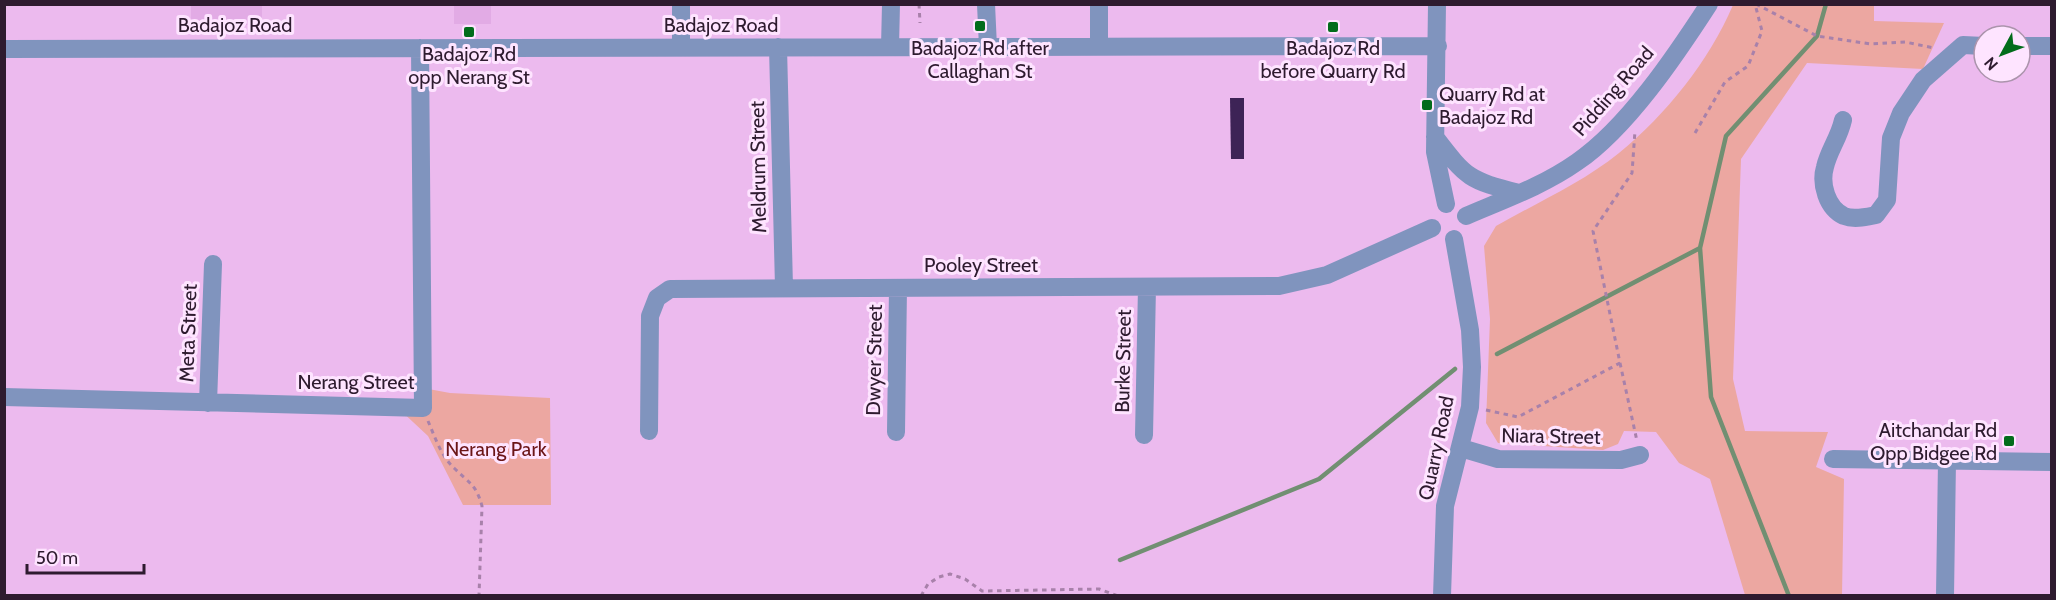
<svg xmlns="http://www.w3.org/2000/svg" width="2056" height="600" font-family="Cabin,sans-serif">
<rect width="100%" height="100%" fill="#ecbaee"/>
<path fill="#e2abe5" d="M191,5H262V25H191Z
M454,5H491V24H454Z"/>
<path fill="#eca7a1" d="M1733,5H1874V21L1944,23L1923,69L1807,63L1741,159L1733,379L1745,431L1828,432L1816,467L1844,479L1842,595H1745L1710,479L1679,463L1656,432L1624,431L1618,444L1603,450L1498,443L1486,423L1490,319L1484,246L1496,226C1536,203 1582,183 1619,153C1666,115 1709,61 1733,5Z
M423,388L450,393L550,398L551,505H463L428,436L398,408H423Z"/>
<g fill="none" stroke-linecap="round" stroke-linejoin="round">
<path stroke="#718f72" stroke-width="4.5" d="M1497,354L1700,248
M1120,560L1319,479L1455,369
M1789,596L1711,397L1700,248L1726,136L1817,36L1826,4"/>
</g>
<path fill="#3d2356" d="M1230,98H1244V159H1231Z"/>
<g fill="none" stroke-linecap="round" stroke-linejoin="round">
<path stroke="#a881aa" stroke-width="3" stroke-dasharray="4.5 4.5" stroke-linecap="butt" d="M919,4L920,23
M1756,4L1817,36L1871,44L1905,42L1934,48
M1695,133L1725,82L1748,66L1762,31L1755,4
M1620,363L1637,441
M1486,410L1518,417L1620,363L1593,231L1632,173L1635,131
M428,421C435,437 441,456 454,468C469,483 476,484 482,506L479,596
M921,596L928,584L939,577L950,574L965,579L982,591L1099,589L1118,596"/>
<path stroke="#8094be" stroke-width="18" d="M681,4V47
M986,4L988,47
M1099,4V47
M1437,4L1435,152L1446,204
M2020,46H2052
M778,47L784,287
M890,47L891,4
M4,49L1438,46
M1843,120C1839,138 1829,150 1825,167C1820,184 1827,208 1844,216C1854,220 1866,217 1876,215L1887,200L1891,138L1901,113L1923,80L1963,45L1984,46
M1435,137C1467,179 1469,180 1519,193
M1466,216C1503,200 1543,186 1577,162C1627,128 1676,55 1709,4
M4,397L423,408L420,48
M208,403L213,264
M649,431L650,316L657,298L670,289L1279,286L1327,275L1432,228
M896,432L898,288
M1144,435L1147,287
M1461,448L1498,459L1621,460L1640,455
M1833,459L2052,462
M1442,596L1445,506L1470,407L1472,367L1470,330L1454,239
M1945,596L1947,461"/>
</g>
<g fill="#026c1b" stroke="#fee4ff" stroke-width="2">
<rect x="974" y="20" width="12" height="12" rx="3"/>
<rect x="1327" y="21" width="12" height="12" rx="3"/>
<rect x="463" y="26" width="12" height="12" rx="3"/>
<rect x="1421" y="99" width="12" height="12" rx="3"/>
<rect x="2003" y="435" width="12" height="12" rx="3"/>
</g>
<g text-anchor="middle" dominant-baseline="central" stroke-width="6" stroke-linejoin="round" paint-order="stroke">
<g font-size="20" fill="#2e1b2f" stroke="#fee4ff">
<text x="235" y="25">Badajoz Road</text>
<text x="721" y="25">Badajoz Road</text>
<text transform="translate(1613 91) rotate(-49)">Pidding Road</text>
<text transform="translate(758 167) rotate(-91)">Meldrum Street</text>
<text x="981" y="265">Pooley Street</text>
<text transform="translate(188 333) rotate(-88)">Meta Street</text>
<text transform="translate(874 360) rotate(-89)">Dwyer Street</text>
<text transform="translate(1123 361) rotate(-89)">Burke Street</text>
<text x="356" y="382">Nerang Street</text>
<text transform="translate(1551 436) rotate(1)">Niara Street</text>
<text transform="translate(1436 448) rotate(-78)">Quarry Road</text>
</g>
<g font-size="20" fill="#2e1b2f" stroke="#fee4ff">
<text x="980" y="48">Badajoz Rd after<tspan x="980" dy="23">Callaghan St</tspan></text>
<text x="1333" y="48">Badajoz Rd<tspan x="1333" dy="23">before Quarry Rd</tspan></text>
<text x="469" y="54">Badajoz Rd<tspan x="469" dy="23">opp Nerang St</tspan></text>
<text x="1439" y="94" text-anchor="start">Quarry Rd at<tspan x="1439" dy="23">Badajoz Rd</tspan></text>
<text x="1997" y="430" text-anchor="end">Aitchandar Rd<tspan x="1997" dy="23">Opp Bidgee Rd</tspan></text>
</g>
<g font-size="20" fill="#6b1517" stroke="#fee4ff">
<text x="496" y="449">Nerang Park</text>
</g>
</g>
<rect width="2056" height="600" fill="none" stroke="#2e1b2f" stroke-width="12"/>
<g transform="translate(2002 54) rotate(229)"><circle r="28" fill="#fee4ff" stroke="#ab94ac" stroke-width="1.5"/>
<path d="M0-4.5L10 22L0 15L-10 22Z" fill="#026c1b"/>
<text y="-9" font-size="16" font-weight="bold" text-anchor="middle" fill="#2e1b2f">N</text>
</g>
<path d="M27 564v9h117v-9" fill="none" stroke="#2e1b2f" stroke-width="3"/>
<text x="36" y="564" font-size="18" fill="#2e1b2f" stroke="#fee4ff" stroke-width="4.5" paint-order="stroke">50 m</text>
</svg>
